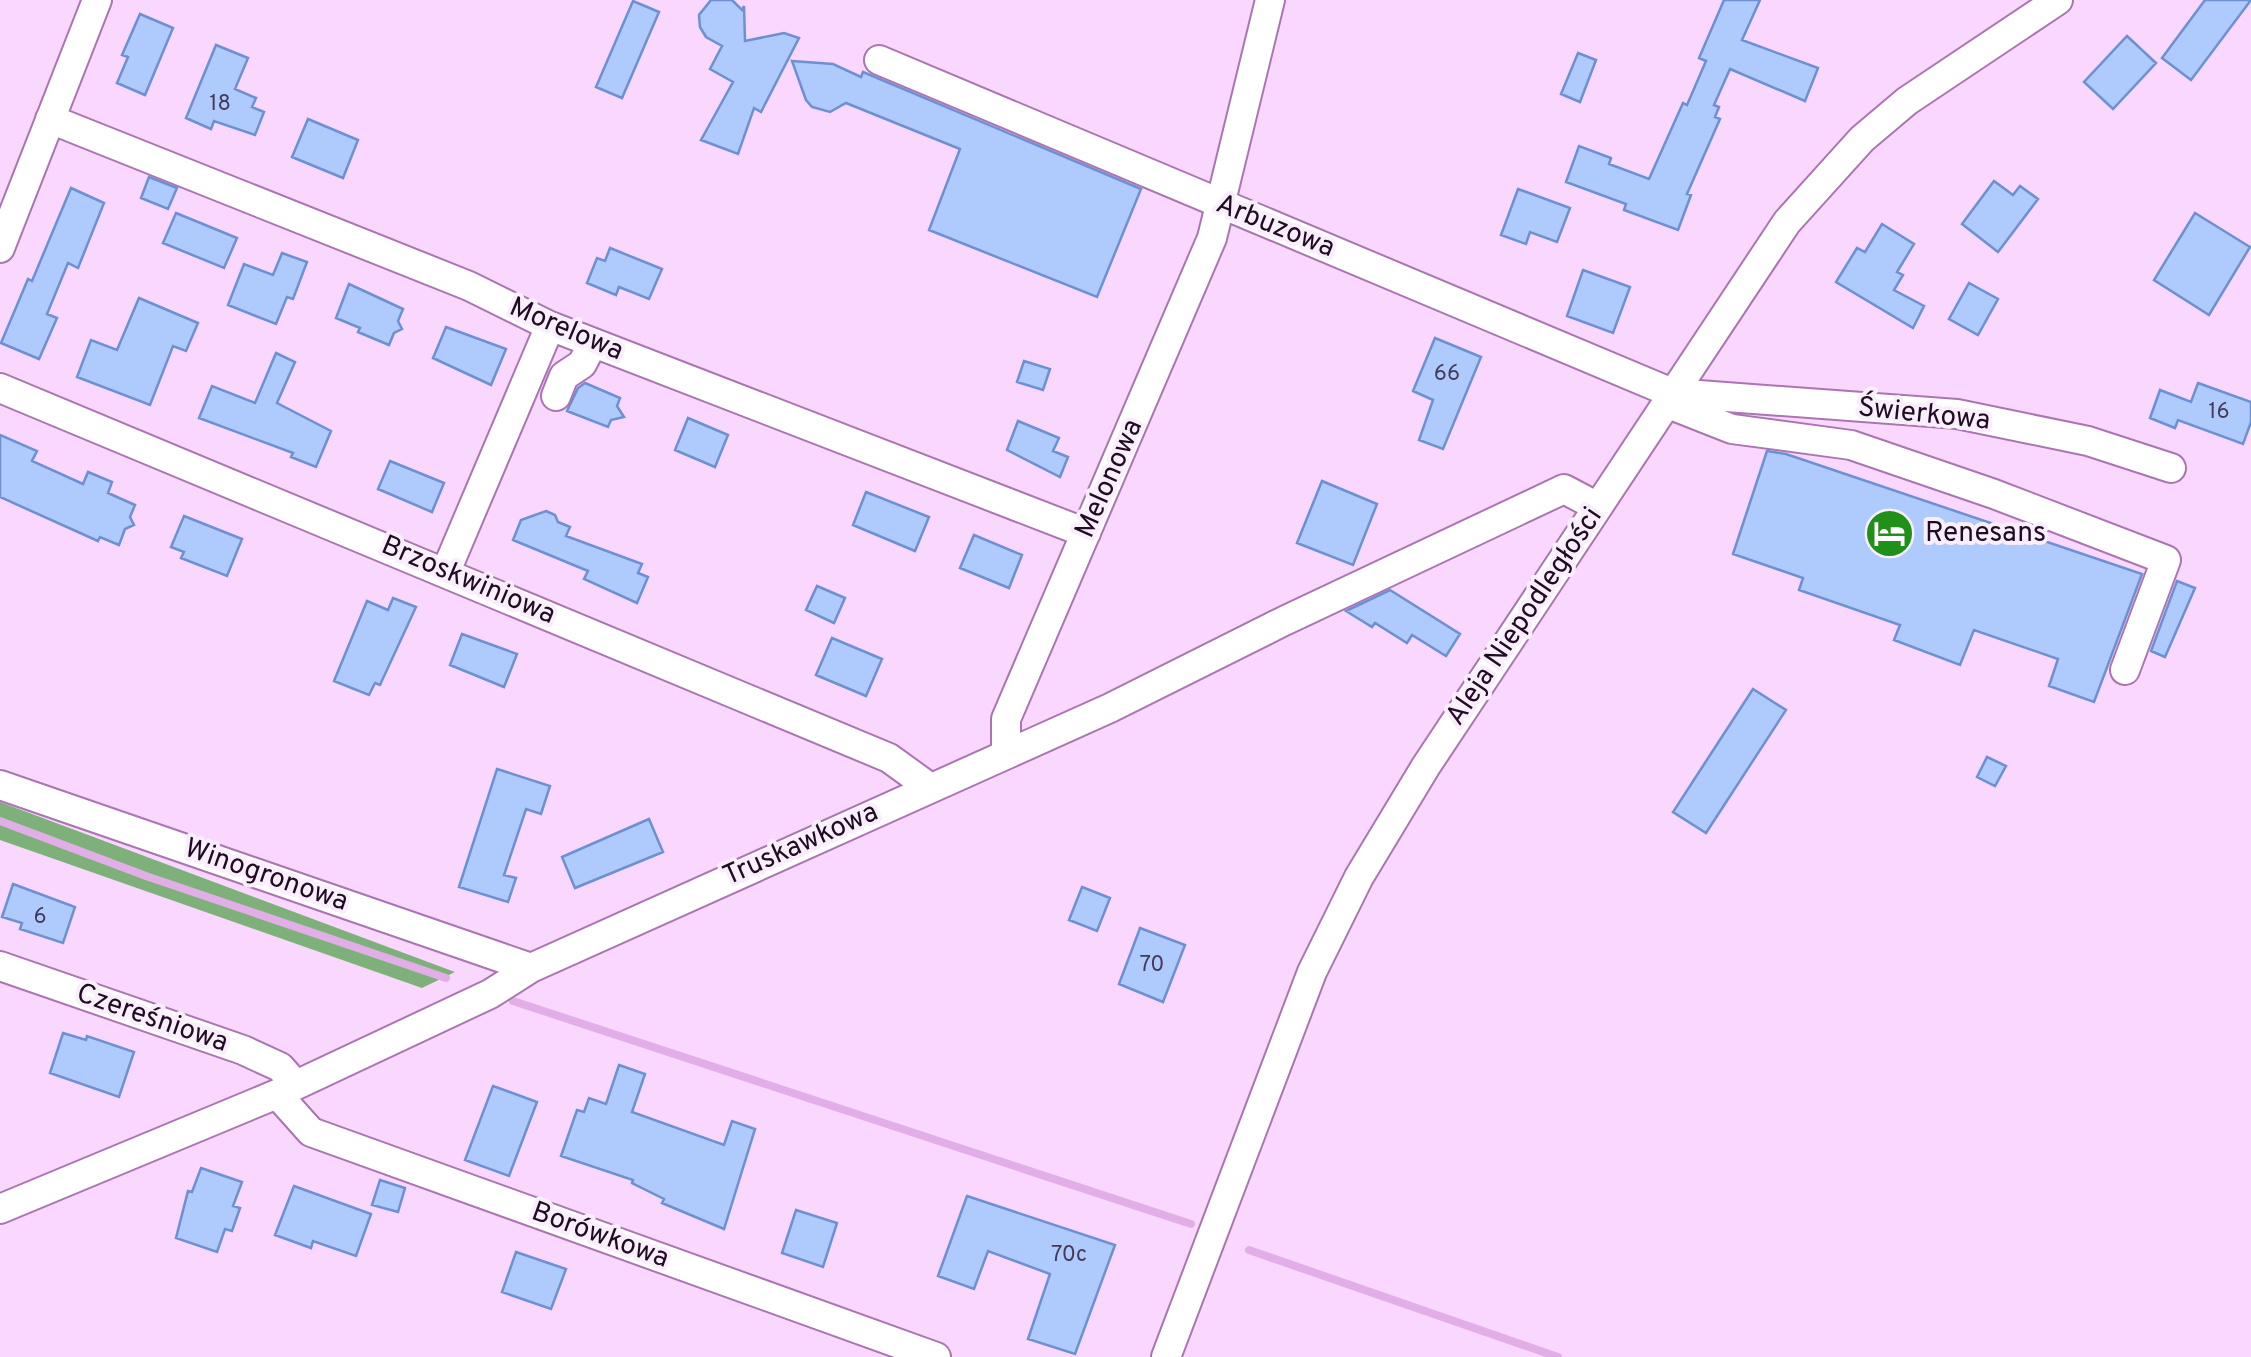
<svg xmlns="http://www.w3.org/2000/svg" width="2251" height="1357" font-family="Overpass,sans-serif">
<rect width="100%" height="100%" fill="#fad7ff"/>
<path fill="#7eb179" d="M0,802L455,972L422,988L0,840Z"/>
<g fill="none" stroke-linecap="round" stroke-linejoin="round">
<path stroke="#e1aee8" stroke-width="8" d="M0,821L146,876L446,978
M513,1001L1191,1224
M1249,1250L1558,1357"/>
</g>
<path fill="#afcafd" stroke="#6c90d2" stroke-width="2.5" d="M711,0H732L742,10L744,6L745,41L784,33L799,38L761,112L754,108L738,154L701,140L733,82L710,69L722,46L706,37L700,27L699,15Z
M1724,0H1760L1742,40L1818,68L1805,101L1730,69L1714,105L1719,107L1715,117L1720,119L1687,194L1691,195L1678,230L1624,210L1626,204L1566,182L1579,146L1611,158L1609,164L1649,179L1683,103L1687,105L1706,61L1699,58Z
M2205,0H2251L2191,80L2162,58Z
M633,1L659,12L622,98L596,87Z
M140,14L173,28L145,95L117,83L128,57L122,55Z
M2127,36L2156,63L2113,109L2084,82Z
M216,45L248,58L235,89L256,98L252,107L264,112L255,135L214,121L211,129L186,118Z
M1578,53L1596,60L1580,102L1561,94Z
M792,61L833,64L861,77L863,72L1141,189L1097,297L929,230L960,149L846,103L830,112L812,107L806,100Z
M308,119L358,140L343,178L292,157Z
M149,177L177,188L168,209L141,198Z
M1994,181L2013,195L2020,186L2038,199L1998,252L1962,224Z
M71,188L104,203L78,268L68,263L47,314L57,318L39,359L1,343L28,279L32,281Z
M1518,189L1570,208L1557,242L1530,232L1526,244L1501,235Z
M176,213L237,238L224,268L163,243Z
M2195,213L2250,247L2209,315L2154,280Z
M1882,224L1914,244L1897,272L1903,275L1894,290L1924,306L1913,328L1836,282L1857,248L1865,252Z
M610,248L662,269L649,299L619,287L616,295L587,283L597,258L605,261Z
M282,253L307,262L293,299L287,297L276,324L228,305L244,264L273,275Z
M1583,270L1630,287L1613,333L1567,316Z
M1969,283L1998,299L1978,335L1949,319Z
M349,284L403,309L398,321L402,329L394,333L389,345L358,332L360,328L336,318Z
M139,298L198,323L186,351L173,346L150,405L77,377L91,340L117,350Z
M446,327L506,349L491,385L433,358Z
M1435,338L1481,357L1443,449L1419,440L1433,400L1413,391Z
M276,353L295,362L277,403L331,431L316,467L291,457L293,453L199,418L212,386L255,403Z
M1024,361L1050,369L1043,390L1017,382Z
M585,383L620,398L617,406L624,417L611,420L608,427L567,411L578,388Z
M2198,383L2251,402V422L2243,444L2178,420L2175,428L2150,418L2160,390L2191,402Z
M688,418L728,435L715,467L675,450Z
M1018,421L1059,438L1053,451L1068,457L1060,477L1007,450Z
M0,435L37,451L32,461L83,484L88,472L112,482L108,493L135,505L130,517L134,525L125,529L119,545L100,537L98,541L0,497Z
M1767,451L1786,454L2142,574L2094,702L2049,686L2058,659L1974,630L1960,665L1894,640L1900,625L1799,590L1803,578L1733,554Z
M390,461L444,483L432,512L378,489Z
M1322,481L1377,504L1353,565L1297,543Z
M866,492L929,517L915,551L853,525Z
M546,511L555,515L558,522L570,527L566,536L642,564L638,573L648,577L637,603L584,579L588,571L513,540L521,520Z
M184,516L242,539L227,576L181,558L184,552L171,547Z
M974,535L1022,555L1009,588L960,568Z
M2177,581L2195,588L2165,657L2151,651Z
M817,586L845,598L834,623L806,610Z
M1390,590L1460,634L1446,656L1412,635L1407,643L1375,623L1372,627L1346,611Z
M393,598L416,607L380,685L375,683L369,695L334,681L367,601L388,610Z
M462,634L517,654L504,687L450,665Z
M832,638L882,659L866,696L816,675Z
M1753,689L1786,710L1706,833L1673,812Z
M1987,757L2006,766L1995,786L1977,777Z
M497,769L550,786L541,814L526,809L504,875L516,878L508,902L459,887Z
M649,819L663,852L575,888L562,857Z
M13,884L75,907L63,943L20,929L22,923L2,917Z
M1082,887L1110,898L1097,931L1069,920Z
M1140,928L1185,945L1163,1002L1119,984Z
M63,1033L86,1040L87,1036L134,1052L119,1097L50,1073Z
M619,1065L645,1074L632,1112L724,1145L732,1121L755,1129L724,1229L662,1203L664,1199L632,1183L633,1180L561,1156L577,1110L584,1112L589,1098L606,1104Z
M493,1086L537,1102L509,1176L465,1160Z
M201,1168L242,1182L233,1206L240,1208L232,1231L225,1229L217,1252L176,1238L188,1191L192,1192Z
M380,1180L405,1188L398,1212L372,1205Z
M294,1186L371,1214L356,1256L313,1241L311,1248L275,1235Z
M967,1196L1115,1245L1075,1354L1028,1339L1050,1274L988,1251L974,1289L938,1276Z
M796,1210L837,1223L823,1267L782,1253Z
M516,1252L566,1269L551,1309L502,1292Z"/>
<g fill="none" stroke-linecap="round" stroke-linejoin="round">
<defs>
<path id="minor" d="M879,60L1672,393L1957,414L2088,441L2171,468
M50,119L469,286L550,326L1086,533
M0,248L97,0
M0,388L889,758L929,787
M556,396L564,376L582,364L593,343
M1666,403L1732,429L1851,445L1994,494L2166,560L2125,670
M446,571L550,326
M1006,753V719L1212,238L1270,0
M0,785L531,968
M0,966L243,1050L280,1067L296,1085
M277,1094L311,1132L936,1357
M0,1209L277,1094L490,994L531,968L1110,708L1284,621L1564,489L1598,507
M1166,1357L1312,972L1359,877L1426,766L1787,222L1862,139L1907,101L2058,0"/>
</defs>
<use href="#minor" stroke="#aa75b2" stroke-width="32"/>
<use href="#minor" stroke="#fff" stroke-width="28"/>
</g>
<defs>
<symbol id="hotel-disc" viewBox="-11 -11 22 22"><circle r="9.5" fill="#209018" stroke="#f9eefb"/><path d="M-6-4.5h1.5V1H6V5H4.5V3h-9V5H-6ZM-4 0a1.8 1.8 0 1 1 3.6 0ZM.5 0V-2.5h3Q6-2.5 6 0Z" fill="#fff"/></symbol>
</defs>
<g fill-rule="evenodd">
<use href="#hotel-disc" x="1862" y="506" width="55" height="55"/>
</g>
<g text-anchor="middle" dominant-baseline="central" stroke-width="8" stroke-linejoin="round" paint-order="stroke">
<g font-size="22" fill="#443b5a">
<text x="220" y="104">18</text>
<text x="1447" y="374">66</text>
<text x="2219" y="412">16</text>
<text x="40" y="917">6</text>
<text x="1152" y="965">70</text>
<text x="1069" y="1255">70c</text>
</g>
<g font-size="28" fill="#200b23" stroke="#f9eefb">
<text transform="translate(1275 227) rotate(22)">Arbuzowa</text>
<text transform="translate(566 330) rotate(23)">Morelowa</text>
<text transform="translate(1924 415) rotate(6)">Świerkowa</text>
<text transform="translate(1110 479) rotate(-66)">Melonowa</text>
<text transform="translate(468 581) rotate(23)">Brzoskwiniowa</text>
<text transform="translate(1525 617) rotate(-56)">Aleja Niepodległości</text>
<text transform="translate(801 845) rotate(-24)">Truskawkowa</text>
<text transform="translate(266 876) rotate(19)">Winogronowa</text>
<text transform="translate(152 1019) rotate(19)">Czereśniowa</text>
<text transform="translate(600 1236) rotate(20)">Borówkowa</text>
</g>
<g font-size="28" fill="#200b23" stroke="#f9eefb" text-anchor="start">
<text x="1925" y="534">Renesans</text>
</g>
</g>
</svg>
